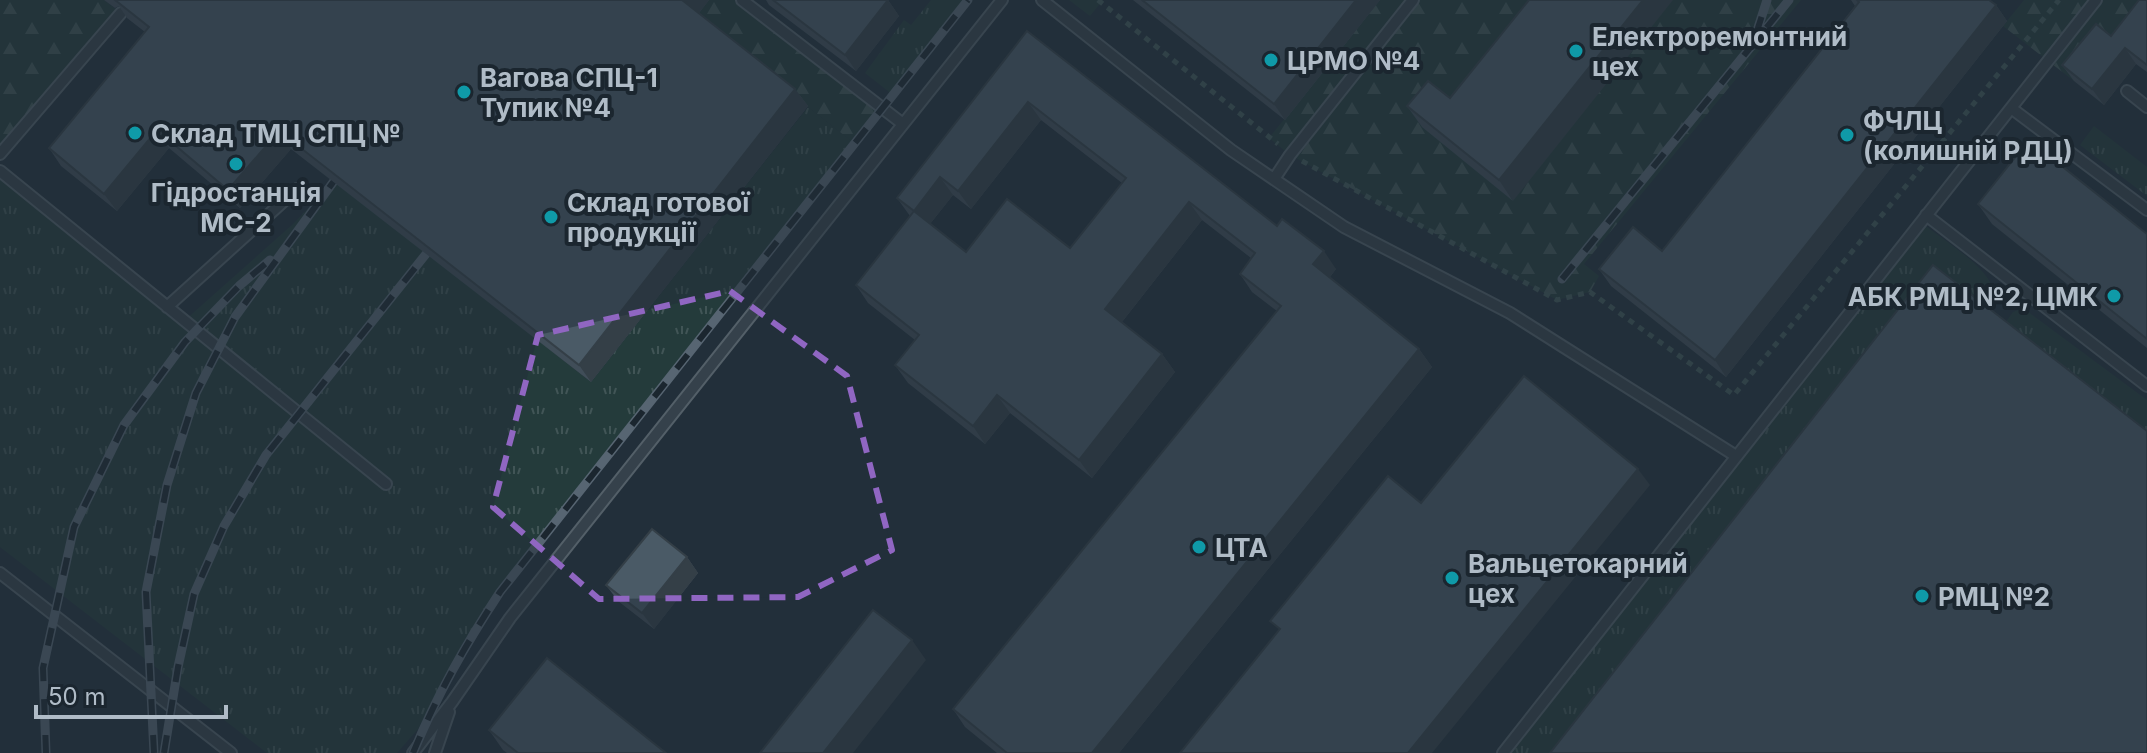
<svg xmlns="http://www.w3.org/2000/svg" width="2147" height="753" font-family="Inter,sans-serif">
<defs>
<pattern id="grass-tufts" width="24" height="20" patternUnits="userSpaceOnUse" patternTransform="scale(2)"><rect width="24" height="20" fill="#243b3b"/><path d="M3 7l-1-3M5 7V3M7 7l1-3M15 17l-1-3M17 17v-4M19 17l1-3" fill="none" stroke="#415556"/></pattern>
<pattern id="forest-firs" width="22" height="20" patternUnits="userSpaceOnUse" patternTransform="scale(2)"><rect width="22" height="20" fill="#243b3b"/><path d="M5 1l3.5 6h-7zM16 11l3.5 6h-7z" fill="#415556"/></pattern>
</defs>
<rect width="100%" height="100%" fill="#222f3a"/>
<path fill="url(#grass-tufts)" d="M931,0H968L893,95L865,73L904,20L911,25Z
M808,107L854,143L500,592L460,654L418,729L397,753H267L0,547V172L184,321L293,224L334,181L591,382Z
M2094,126L2147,167V196L2080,145Z
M1926,226C1943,240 1988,267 1992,288C1993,297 1989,304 1985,313L1574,753H1511Z
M2023,308L2147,400V438L2003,326L2013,312Z"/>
<path fill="url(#forest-firs)" d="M0,0H104L121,13L0,154Z
M709,0H742L881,108L854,143L695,18Z
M1069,0H1103L1090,16Z
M1380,0H1801L1584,264L1599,276L1590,292L1557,300L1290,155L1269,138Z
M2024,0H2147V20L2107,40L2074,81L2003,26Z"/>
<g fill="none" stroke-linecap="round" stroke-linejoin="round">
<defs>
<path id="service" d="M742,0L903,124
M1042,0L1231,150L1344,227L1510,313L1736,456
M2127,91L2147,107
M2011,108L2147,210
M0,154L121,13
M0,171L386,484
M1274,179L1290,155L1413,0
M1926,215L2147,386
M167,307L297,189
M0,573L231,753
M413,753L452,702L510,618L1002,0
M435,753L449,712
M1503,753L2096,0"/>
</defs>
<use href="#service" stroke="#535f68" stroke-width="14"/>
<path stroke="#415858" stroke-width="5" stroke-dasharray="6 6" stroke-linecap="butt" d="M1098,0L1278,144
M1302,161L1557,300L1590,292L1734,395L2059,0"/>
<use href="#service" stroke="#35414b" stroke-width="10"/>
<defs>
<path id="rail" d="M1756,34L1767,0
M1562,279L1789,0
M46,753L43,668L74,527L124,425L185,342L239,286L270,260
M154,753L146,592L167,485L196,393L235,317L334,181
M164,753L178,667L194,594L224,526L266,455L426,254
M413,753C438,693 464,647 500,592L968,0"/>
</defs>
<use href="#rail" stroke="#576572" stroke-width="9"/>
<use href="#rail" stroke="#1b262f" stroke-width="6" stroke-dasharray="18" stroke-linecap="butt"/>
</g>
<path fill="#404d58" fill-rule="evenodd" d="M104,0H709L699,13L795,89L808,106L591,382L291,149L240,208L169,148L117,211L61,166L49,148L145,32L127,18L119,6L115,8Z
M766,0H888L899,16L856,71L769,5Z
M1133,0H1380L1285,120Z
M1851,0H1989L1996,5L2007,21L1726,377L1611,286L1599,269L1662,251L1855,6Z
M2147,0V72L2136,64L2104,105L2074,81L2062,65L2111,36Z
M1027,31L1277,226L1336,269L1330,277L1419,349L1432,367L1119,753H997L965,727L953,709L1277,311L1252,292L1240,274L1251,258L1202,220L1122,322L1162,354L1175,372L1092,478L1010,413L985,444L908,383L895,365L915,340L868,303L856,285L910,216L897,198ZM1041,120L1122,183L1070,248L966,252L930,224L953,195L971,209Z
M1450,98L1513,201L1422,127L1407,106Z
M1978,204L2147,234V348L1992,224Z
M687,557L698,573L654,629L618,601L606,585Z
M489,730L666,753H507L503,750Z"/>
<path fill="#343f47" d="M682,0H709L695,18Z
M888,0L899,16L856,71L845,55Z
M1356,0H1380L1285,120L1274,104Z
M1643,0H1673L1513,201L1499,180Z
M1996,5L2007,21L1726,377L1715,360Z
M2125,48L2136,64L2104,105L2092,89Z
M795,89L808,106L591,382L579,365Z
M1028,102L1041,120L971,209L958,191Z
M157,130L169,148L117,211L104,194Z
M279,131L291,149L240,208L228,190Z
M940,177L953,195L926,229L914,211Z
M1189,202L1202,220L1118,327L1105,309Z
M1324,251L1336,269L1326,282L1313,264Z
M1419,349L1432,367L1119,753H1092Z
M1162,354L1175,372L1092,478L1079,460Z
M997,395L1010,413L985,444L973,426Z
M1638,469L1650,485L1432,753H1408Z
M687,557L698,573L654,629L642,613Z
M912,640L926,660L853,753H823Z"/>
<path fill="#4a5a66" stroke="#343f47" stroke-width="2" fill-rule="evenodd" d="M115,0H682L795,89L579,365L279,131L228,190L157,130L104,194L49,148L149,27Z
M773,0H888L845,55Z
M1142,0H1356L1274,104Z
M1529,0H1643L1499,180L1407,106L1428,81L1450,98Z
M1857,0H1989L1996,5L1715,360L1599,269L1633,227L1662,251L1859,2Z
M2139,0H2147V65L2125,48L2092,89L2062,65L2096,24L2111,36Z
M1027,31L1277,226L1282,219L1324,251L1313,264L1419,349L1092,753H1007L953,709L1281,306L1240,274L1255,253L1189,202L1105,309L1162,354L1079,460L997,395L973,426L895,365L919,335L856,285L914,211L897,198ZM1028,102L1126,178L1070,248L1007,199L966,252L914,211L940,177L958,191Z
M2029,140L2147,234V339L1978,204Z
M1933,265L2147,431V753H1550Z
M1524,376L1638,469L1408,753H1180L1280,629L1270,621L1388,476L1421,503Z
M652,529L687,557L642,613L606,585Z
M873,610L912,640L823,753H760Z
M547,658L666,753H518L489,730Z"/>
<path d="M0 0H2147V753H0ZM730,291L847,376L892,550L798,597L599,599L493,507L538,335Z" fill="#222f3a" fill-opacity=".55" fill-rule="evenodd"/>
<path fill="none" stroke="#9066c2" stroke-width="6" stroke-dasharray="16 10" stroke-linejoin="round" d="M730,291L847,376L892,550L798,597L599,599L493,507L538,335Z"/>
<g fill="#0f9aa8" stroke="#1b262f" stroke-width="3">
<circle cx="1576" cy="51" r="8"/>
<circle cx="1271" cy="60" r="8"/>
<circle cx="464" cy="92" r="8"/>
<circle cx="135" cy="133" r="8"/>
<circle cx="1847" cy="135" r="8"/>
<circle cx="236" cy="164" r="8"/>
<circle cx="551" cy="217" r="8"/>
<circle cx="2114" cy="296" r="8"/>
<circle cx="1199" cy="547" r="8"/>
<circle cx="1452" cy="578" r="8"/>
<circle cx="1922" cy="596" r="8"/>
</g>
<g text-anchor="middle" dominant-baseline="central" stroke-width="8" stroke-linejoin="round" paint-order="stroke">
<g font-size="26" font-weight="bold" fill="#b0bcc7" stroke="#1b262f" text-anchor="start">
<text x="1592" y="36">Електроремонтний<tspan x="1592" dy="30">цех</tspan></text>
<text x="1287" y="60">ЦРМО №4</text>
<text x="480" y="77">Вагова СПЦ-1<tspan x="480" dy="30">Тупик №4</tspan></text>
<text x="1863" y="120">ФЧЛЦ<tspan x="1863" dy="30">(колишній РДЦ)</tspan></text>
<text x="151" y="133">Склад ТМЦ СПЦ №</text>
<text x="236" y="192" text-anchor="middle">Гідростанція<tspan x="236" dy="30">МС-2</tspan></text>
<text x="567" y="202">Склад готової<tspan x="567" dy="30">продукції</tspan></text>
<text x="2098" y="296" text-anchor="end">АБК РМЦ №2, ЦМК</text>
<text x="1215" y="547">ЦТА</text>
<text x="1468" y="563">Вальцетокарний<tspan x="1468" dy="30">цех</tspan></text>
<text x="1938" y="596">РМЦ №2</text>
</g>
</g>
<path d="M36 705v12h190v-12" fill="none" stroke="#b0bcc7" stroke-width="4"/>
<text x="48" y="705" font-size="24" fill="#b0bcc7" stroke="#1b262f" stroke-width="6" paint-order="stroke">50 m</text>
</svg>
